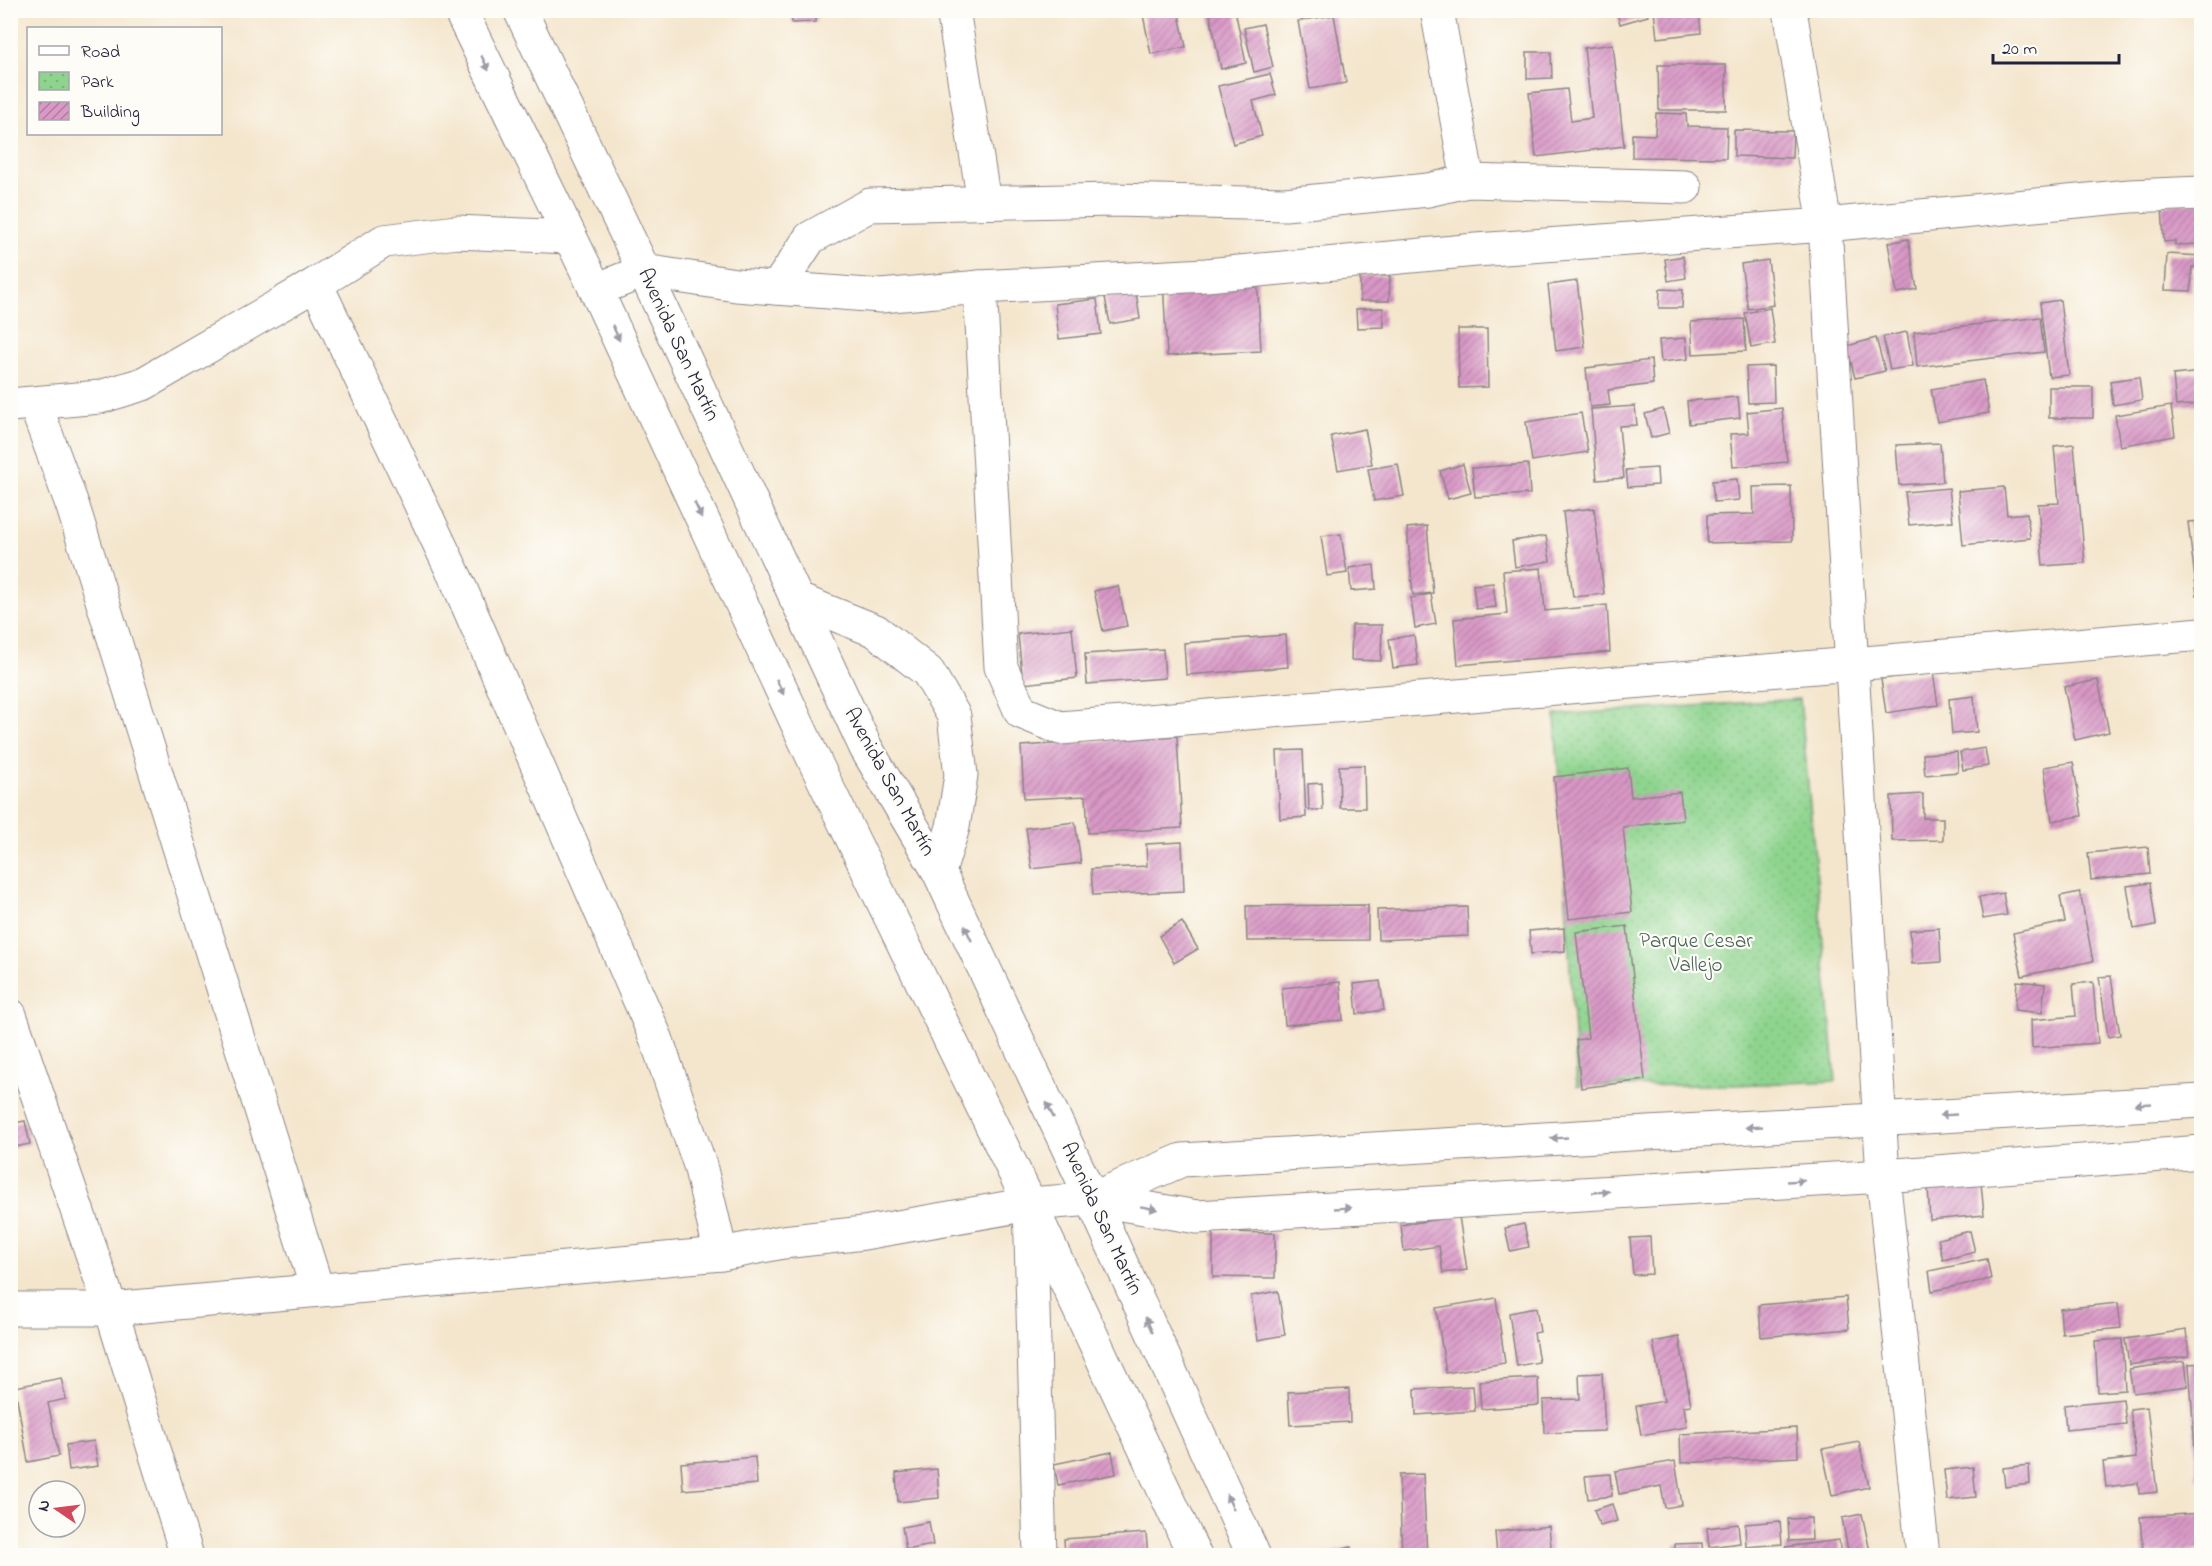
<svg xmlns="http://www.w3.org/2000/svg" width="2212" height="1566" font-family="'Indie Flower',sans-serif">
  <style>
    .park { fill: url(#park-dots); stroke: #587b64; stroke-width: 1.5 }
    .building { fill: url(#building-hatch) }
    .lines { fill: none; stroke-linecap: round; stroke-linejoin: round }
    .minor-casing { stroke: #8b8484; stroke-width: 35 }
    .major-casing { stroke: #8b8484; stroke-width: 35 }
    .minor { stroke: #fff; stroke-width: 33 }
    .major { stroke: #fff; stroke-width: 33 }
    .oneway { fill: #9c9ca7 }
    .labels { text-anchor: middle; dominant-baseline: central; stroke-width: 4.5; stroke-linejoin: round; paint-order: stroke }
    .street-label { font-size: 21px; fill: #22223b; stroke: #fdfcf7 }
    .park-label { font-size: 21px; fill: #486058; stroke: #fdfcf7 }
  </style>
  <defs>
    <pattern id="park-dots" width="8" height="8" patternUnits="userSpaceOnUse" patternTransform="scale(1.5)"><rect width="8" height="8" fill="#8ed48e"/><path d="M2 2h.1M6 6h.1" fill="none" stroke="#7ab67b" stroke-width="1.8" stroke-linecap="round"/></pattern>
    <pattern id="building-hatch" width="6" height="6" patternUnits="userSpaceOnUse" patternTransform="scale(1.5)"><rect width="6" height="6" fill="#d998c6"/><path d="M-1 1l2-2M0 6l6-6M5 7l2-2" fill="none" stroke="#b07ca2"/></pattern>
  </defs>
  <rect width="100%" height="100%" fill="#fdfcf7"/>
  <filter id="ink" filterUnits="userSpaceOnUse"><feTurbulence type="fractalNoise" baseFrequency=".0167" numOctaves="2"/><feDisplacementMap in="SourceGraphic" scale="12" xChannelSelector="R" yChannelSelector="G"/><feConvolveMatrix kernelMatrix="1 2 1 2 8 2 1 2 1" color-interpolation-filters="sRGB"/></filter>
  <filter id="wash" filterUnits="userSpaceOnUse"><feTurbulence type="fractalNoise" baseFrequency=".008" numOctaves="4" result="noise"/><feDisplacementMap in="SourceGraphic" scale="24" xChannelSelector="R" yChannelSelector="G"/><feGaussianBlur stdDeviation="1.35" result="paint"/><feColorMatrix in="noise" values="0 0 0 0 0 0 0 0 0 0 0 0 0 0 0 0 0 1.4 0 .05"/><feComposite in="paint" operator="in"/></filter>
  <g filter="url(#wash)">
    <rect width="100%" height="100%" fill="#f4e6cd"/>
    <path class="park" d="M1800,699L1836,1081L1734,1085L1577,1086L1555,715Z"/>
    <g id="blocks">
      <g class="building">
        <path d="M791,10H816V22L792,23Z"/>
        <path d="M1142,10H1178L1186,47L1151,54Z"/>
        <path d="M1209,10H1235L1246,63L1221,69Z"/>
        <path d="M1616,10H1646L1648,16L1620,24Z"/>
        <path d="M1699,10L1701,33L1657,38L1654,11Z"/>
        <path d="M1334,15L1346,83L1310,89L1298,21Z"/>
        <path d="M1263,24L1273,67L1254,72L1244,28Z"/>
        <path d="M1613,44L1624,146L1536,157L1529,93L1567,89L1571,121L1592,118L1584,48Z"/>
        <path d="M1527,52H1551L1552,78L1527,79Z"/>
        <path d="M1658,65H1726V110H1659Z"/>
        <path d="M1270,74L1276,95L1253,101L1262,136L1233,144L1218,86Z"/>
        <path d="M1656,113L1686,114L1687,126L1727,127L1726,158L1632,157V134L1655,135Z"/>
        <path d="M1734,130L1793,131L1792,158L1734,156Z"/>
        <path d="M2202,202V244L2175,245V241L2164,242L2162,205Z"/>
        <path d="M1908,239L1917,289L1897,293L1888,243Z"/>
        <path d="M2167,254L2202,256V268L2192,267L2191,291L2165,290Z"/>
        <path d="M1683,256L1686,278L1668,281L1665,259Z"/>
        <path d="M1768,260L1774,305L1748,309L1741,264Z"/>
        <path d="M1257,273L1261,351L1167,356L1163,279Z"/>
        <path d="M1360,275L1390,276L1389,301H1360Z"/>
        <path d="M1577,281L1585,347L1556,351L1548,285Z"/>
        <path d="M1660,289L1683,290L1682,308H1659Z"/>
        <path d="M1136,292L1140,319L1110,324L1105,297Z"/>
        <path d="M1097,299L1101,334L1059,339L1055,304Z"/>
        <path d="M2060,300L2069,375L2049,377L2040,303Z"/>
        <path d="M1383,308L1384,327L1357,328L1356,309Z"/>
        <path d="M1770,308L1775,344L1751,348L1745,313Z"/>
        <path d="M2040,317L2044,352L1917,367L1914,332Z"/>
        <path d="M1744,319L1746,351L1693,354L1691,322Z"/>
        <path d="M1458,329H1487L1488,387L1459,388Z"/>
        <path d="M1907,332L1913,366L1890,370L1883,337Z"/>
        <path d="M1686,338L1688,359L1661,362L1659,340Z"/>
        <path d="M1876,338L1885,371L1855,378L1847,346Z"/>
        <path d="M1651,360L1653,384L1608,390L1610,405L1590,407L1586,368Z"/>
        <path d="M1773,366L1774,402L1748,403L1746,367Z"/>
        <path d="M2202,372V404L2176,406L2173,375Z"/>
        <path d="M2139,377L2142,400L2113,405L2110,381Z"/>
        <path d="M1983,380L1989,413L1937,422L1931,389Z"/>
        <rect x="2049" y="387" width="44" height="31"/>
        <path d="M1738,397L1740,418L1689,424L1687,401Z"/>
        <path d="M1635,406L1637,425L1619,426L1624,478L1597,480L1591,409Z"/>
        <path d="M2171,406L2175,436L2120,446L2115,415Z"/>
        <path d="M1782,408L1787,462L1733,467L1730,434L1749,433L1747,412Z"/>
        <path d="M1663,409L1669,433L1651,438L1645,414Z"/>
        <path d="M1581,413L1588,452L1532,461L1526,422Z"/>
        <path d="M1365,429L1372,464L1338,470L1331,436Z"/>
        <path d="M1940,443L1943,482L1899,485L1896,445Z"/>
        <path d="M2074,444L2085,563L2043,566L2038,504L2059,503L2054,446Z"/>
        <path d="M1398,464L1404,496L1374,501L1368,469Z"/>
        <path d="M1463,464L1471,493L1448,499L1440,471Z"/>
        <path d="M1528,464L1530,494L1475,497L1472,468Z"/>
        <path d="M1657,468L1658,485L1628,487L1626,470Z"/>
        <path d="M1737,479L1739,500L1714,502L1712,481Z"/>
        <path d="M1791,486L1792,541L1707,543V515L1754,514L1753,487Z"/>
        <path d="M2004,487L2007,515L2027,513L2030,538L1963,545L1958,491Z"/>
        <path d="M1949,488L1953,521L1909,525L1905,492Z"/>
        <path d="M1594,508L1604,594L1573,597L1563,512Z"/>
        <path d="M2202,521V594L2197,595L2188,522Z"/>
        <path d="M1427,526L1433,593L1413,595L1407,528Z"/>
        <path d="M1341,534L1347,573L1327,576L1321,536Z"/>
        <path d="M1546,536L1550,561L1515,567L1512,541Z"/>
        <path d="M1374,565L1376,589L1351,591L1349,568Z"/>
        <path d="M1541,568L1545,611L1607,605L1610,652L1458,665L1454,619L1507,614L1503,571Z"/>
        <path d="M1493,583L1496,607L1476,609L1473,585Z"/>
        <path d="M1118,586L1127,626L1103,631L1094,591Z"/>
        <path d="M1431,594L1436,624L1415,628L1411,598Z"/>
        <path d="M1352,625H1382L1381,661L1351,660Z"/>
        <path d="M1072,628L1077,678L1023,684L1018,634Z"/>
        <path d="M1286,635L1288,667L1186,675L1184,643Z"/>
        <path d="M1414,635L1418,665L1393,668L1389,639Z"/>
        <path d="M1163,649L1165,678L1087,684L1085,654Z"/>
        <path d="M1933,672L1938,705L1886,713L1881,679Z"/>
        <path d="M2098,680L2109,732L2075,740L2064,687Z"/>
        <path d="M1974,696L1977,732L1952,734L1949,699Z"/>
        <path d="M1177,736L1182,828L1088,833L1086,796L1024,799L1021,746Z"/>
        <path d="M1985,748L1988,766L1963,770L1960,752Z"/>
        <path d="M1303,750L1306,817L1280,819L1277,751Z"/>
        <path d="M1957,752L1958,772L1925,775L1923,754Z"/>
        <path d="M2073,762L2082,816L2052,821L2044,767Z"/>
        <path d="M1364,765L1365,808H1340L1339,766Z"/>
        <path d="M1628,768L1631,797L1680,792L1683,820L1623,827L1632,912L1569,919L1554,777Z"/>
        <path d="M1322,783L1323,810H1309L1308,784Z"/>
        <path d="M1923,794V818H1943V840L1892,841L1891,796Z"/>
        <path d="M1075,822L1081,863L1032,869L1026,828Z"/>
        <path d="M1182,842L1184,891L1093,895L1091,869L1147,866L1146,844Z"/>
        <path d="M2148,847L2150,874L2091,880L2088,853Z"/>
        <path d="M2150,883L2156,925L2134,929L2127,886Z"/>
        <path d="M2080,892L2093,961L2022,976L2013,933L2065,922L2060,896Z"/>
        <path d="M2003,893L2007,915L1983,919L1979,897Z"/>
        <path d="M1368,905V940L1247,941L1246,906Z"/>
        <path d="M1467,907L1468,936L1378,940L1377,910Z"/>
        <path d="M1182,922L1198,949L1174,963L1159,936Z"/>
        <path d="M1627,926L1645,1080L1581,1088L1576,1040L1588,1038L1576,932Z"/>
        <path d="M1564,928L1565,951L1531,954L1529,931Z"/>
        <path d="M1939,928L1941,962L1912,964L1910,930Z"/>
        <path d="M2111,976L2120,1035L2108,1037L2099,977Z"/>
        <path d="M1380,981L1384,1010L1357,1014L1354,984Z"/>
        <path d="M2017,981L2045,984L2042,1013L2015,1010Z"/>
        <path d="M1340,982L1343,1020L1285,1025L1282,988Z"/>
        <path d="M2093,982L2098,1043L2032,1048L2031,1020L2076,1016L2073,984Z"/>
        <path d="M25,1121L30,1144L10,1148V1124Z"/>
        <path d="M1981,1183L1984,1215L1930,1220L1928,1188Z"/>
        <path d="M1459,1216L1467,1270L1443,1273L1439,1246L1404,1251L1401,1225Z"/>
        <path d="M1524,1224L1529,1247L1510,1251L1505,1228Z"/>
        <path d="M1970,1231L1975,1252L1943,1260L1938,1239Z"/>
        <path d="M1213,1232L1275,1233V1278L1213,1277Z"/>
        <path d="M1650,1237L1652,1274L1633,1275L1630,1238Z"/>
        <path d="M1987,1259L1991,1279L1932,1291L1929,1271Z"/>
        <path d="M1278,1291L1285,1335L1258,1340L1251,1296Z"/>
        <path d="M1846,1297L1849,1329L1761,1337L1759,1305Z"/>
        <path d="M1496,1298L1505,1363L1446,1373L1436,1308Z"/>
        <path d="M2118,1303L2121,1328L2062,1334L2060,1309Z"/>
        <path d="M1536,1308L1540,1332L1534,1333L1539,1362L1517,1366L1509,1313Z"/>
        <path d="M2186,1330L2189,1356L2129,1365L2125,1339Z"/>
        <path d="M1679,1337L1691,1405L1684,1406L1687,1427L1641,1435L1636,1406L1664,1401L1653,1342Z"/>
        <path d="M2122,1339L2125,1390L2098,1392L2095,1341Z"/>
        <path d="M2185,1361L2188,1386L2133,1393L2129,1369Z"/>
        <path d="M2202,1363V1479H2197L2189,1364Z"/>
        <path d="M1602,1373L1605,1431L1544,1433L1543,1400L1580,1399L1579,1374Z"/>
        <path d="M61,1378L66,1399L48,1403L59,1456L28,1462L15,1387Z"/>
        <path d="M1538,1378L1539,1405L1481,1409L1479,1381Z"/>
        <path d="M1473,1386L1475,1411L1416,1415L1415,1389Z"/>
        <path d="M1349,1389L1350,1422L1290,1425L1288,1392Z"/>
        <path d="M2123,1399L2126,1424L2066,1430L2064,1405Z"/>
        <path d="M2147,1407L2157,1492L2139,1494L2138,1483L2106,1487L2103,1462L2136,1458L2130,1409Z"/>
        <path d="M1797,1428L1798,1457L1681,1463L1680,1434Z"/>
        <path d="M94,1441L98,1466L69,1470L66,1445Z"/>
        <path d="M1859,1442L1869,1487L1832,1495L1822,1449Z"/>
        <path d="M1112,1452L1116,1474L1058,1485L1054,1464Z"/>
        <path d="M755,1457L757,1484L683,1490L681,1463Z"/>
        <path d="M1675,1461L1682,1505L1665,1508L1661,1486L1619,1494L1615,1471Z"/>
        <path d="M2029,1465L2030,1484L2005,1487L2003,1468Z"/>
        <path d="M1973,1467L1976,1497L1947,1500L1944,1470Z"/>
        <path d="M937,1469L939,1498L898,1502L896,1473Z"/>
        <path d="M1423,1474L1427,1556H1402L1399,1475Z"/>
        <path d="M1610,1474L1612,1496L1588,1499L1585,1476Z"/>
        <path d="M1612,1504L1617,1521L1600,1526L1594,1510Z"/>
        <path d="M2202,1513V1550L2143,1555L2140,1517Z"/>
        <path d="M1862,1514L1871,1556H1849L1842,1518Z"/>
        <path d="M1811,1518L1812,1540L1789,1541L1788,1519Z"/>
        <path d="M1780,1521L1782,1544L1746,1547L1745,1524Z"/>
        <path d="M929,1522L933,1545L906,1550L902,1527Z"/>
        <path d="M1738,1524L1740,1543L1709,1547L1707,1528Z"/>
        <path d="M1549,1526L1552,1556H1497L1495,1532Z"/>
        <path d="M1146,1533L1148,1556H1065L1064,1539Z"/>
        <path d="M1839,1540L1841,1556H1786L1785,1547Z"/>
        <path d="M1702,1543L1703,1556H1675V1544Z"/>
        <path d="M1351,1547L1354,1556H1321V1555Z"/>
      </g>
    </g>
  </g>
  <g filter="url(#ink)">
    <use href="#blocks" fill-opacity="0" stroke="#8b8484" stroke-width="1.5"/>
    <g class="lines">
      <g class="minor-casing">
        <g id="minor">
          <path d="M953,10L984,202"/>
          <path d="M1437,10L1468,181"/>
          <path d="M1790,10L1825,225L1883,1176L1923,1556"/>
          <path d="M316,284L384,241L457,232L570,237"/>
          <path d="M980,287L1001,667L1021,712L1060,728L1853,664L2202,634"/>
          <path d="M777,288L810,238L870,205L1113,200L1285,204L1428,190L1468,181L1685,187"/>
          <path d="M596,290L644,271L736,285L881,296L980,287L1206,275L1476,250L1825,225L2130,196L2202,193"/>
          <path d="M35,404L73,507L317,1289"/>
          <path d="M10,405L100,397L143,384L316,284L459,585L656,1038L700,1165L721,1254"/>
          <path d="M796,599L876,631L928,672L954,716L961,775L953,827L939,872"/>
          <path d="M10,1015L111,1309L187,1556"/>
          <path d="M1092,1199L1182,1160L2202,1101"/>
          <path d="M1030,1204L1040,1556"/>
          <path d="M10,1309H111L721,1254L783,1242L864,1233L1030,1204L1092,1199L1197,1217L1883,1176L2202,1152"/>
        </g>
      </g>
      <g class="major-casing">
        <g id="major">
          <path d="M460,10L596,290L816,764L1030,1204L1195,1556"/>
          <path d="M520,10L644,271L866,748L939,872L1092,1199L1254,1556"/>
        </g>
      </g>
      <use href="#minor" class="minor"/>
      <use href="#major" class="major"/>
    </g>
    <defs><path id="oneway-solid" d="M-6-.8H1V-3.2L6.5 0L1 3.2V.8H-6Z" transform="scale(1.5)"/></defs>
    <g class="oneway">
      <use href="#oneway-solid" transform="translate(485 63) rotate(64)"/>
      <use href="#oneway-solid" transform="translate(616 333) rotate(65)"/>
      <use href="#oneway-solid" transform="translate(698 510) rotate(65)"/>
      <use href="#oneway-solid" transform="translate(780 687) rotate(65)"/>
      <use href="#oneway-solid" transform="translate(968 933) rotate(-115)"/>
      <use href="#oneway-solid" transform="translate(2143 1104) rotate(177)"/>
      <use href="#oneway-solid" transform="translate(1050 1110) rotate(-115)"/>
      <use href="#oneway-solid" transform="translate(1948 1115) rotate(177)"/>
      <use href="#oneway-solid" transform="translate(1754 1127) rotate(177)"/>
      <use href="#oneway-solid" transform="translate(1559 1138) rotate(177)"/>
      <use href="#oneway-solid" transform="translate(1796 1181) rotate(-3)"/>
      <use href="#oneway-solid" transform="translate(1601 1192) rotate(-3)"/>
      <use href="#oneway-solid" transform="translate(1149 1208) rotate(10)"/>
      <use href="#oneway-solid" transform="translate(1343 1208) rotate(-3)"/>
      <use href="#oneway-solid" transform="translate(1149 1325) rotate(-115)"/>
      <use href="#oneway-solid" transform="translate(1230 1502) rotate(-115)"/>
    </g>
  </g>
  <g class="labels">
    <g class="street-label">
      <text transform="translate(678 345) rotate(65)">Avenida San Martín</text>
      <text transform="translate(889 782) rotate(61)">Avenida San Martín</text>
      <text transform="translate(1101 1219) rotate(65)">Avenida San Martín</text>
    </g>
    <g class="park-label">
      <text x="1696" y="942">Parque Cesar<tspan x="1696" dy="24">Vallejo</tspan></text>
    </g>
  </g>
  <rect width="2212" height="1566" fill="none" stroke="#fdfcf7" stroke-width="36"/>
  <rect x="27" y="27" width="195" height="108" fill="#fdfcf7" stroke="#a5a5ac" stroke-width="1.5"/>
  <rect x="39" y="46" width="30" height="9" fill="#ffffff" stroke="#a5a5ac" stroke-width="1.5"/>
  <text x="81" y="57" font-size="18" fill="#22223b">Road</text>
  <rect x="39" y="72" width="30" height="18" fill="url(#park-dots)" stroke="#a5a5ac" stroke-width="1.5"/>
  <text x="81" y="87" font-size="18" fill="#22223b">Park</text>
  <rect x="39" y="102" width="30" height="18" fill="url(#building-hatch)" stroke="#a5a5ac" stroke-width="1.5"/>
  <text x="81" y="117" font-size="18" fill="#22223b">Building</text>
  <g transform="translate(57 1509) rotate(284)"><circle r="28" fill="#fdfcf7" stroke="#a5a5ac" stroke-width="1.5"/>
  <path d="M0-4.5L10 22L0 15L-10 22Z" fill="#d1495b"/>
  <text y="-9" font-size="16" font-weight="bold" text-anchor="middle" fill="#22223b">N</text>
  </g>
  <path d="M1993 54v9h126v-9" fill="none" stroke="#22223b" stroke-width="3"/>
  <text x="2002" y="54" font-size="18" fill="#22223b" stroke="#fdfcf7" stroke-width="4.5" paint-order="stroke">20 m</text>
</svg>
